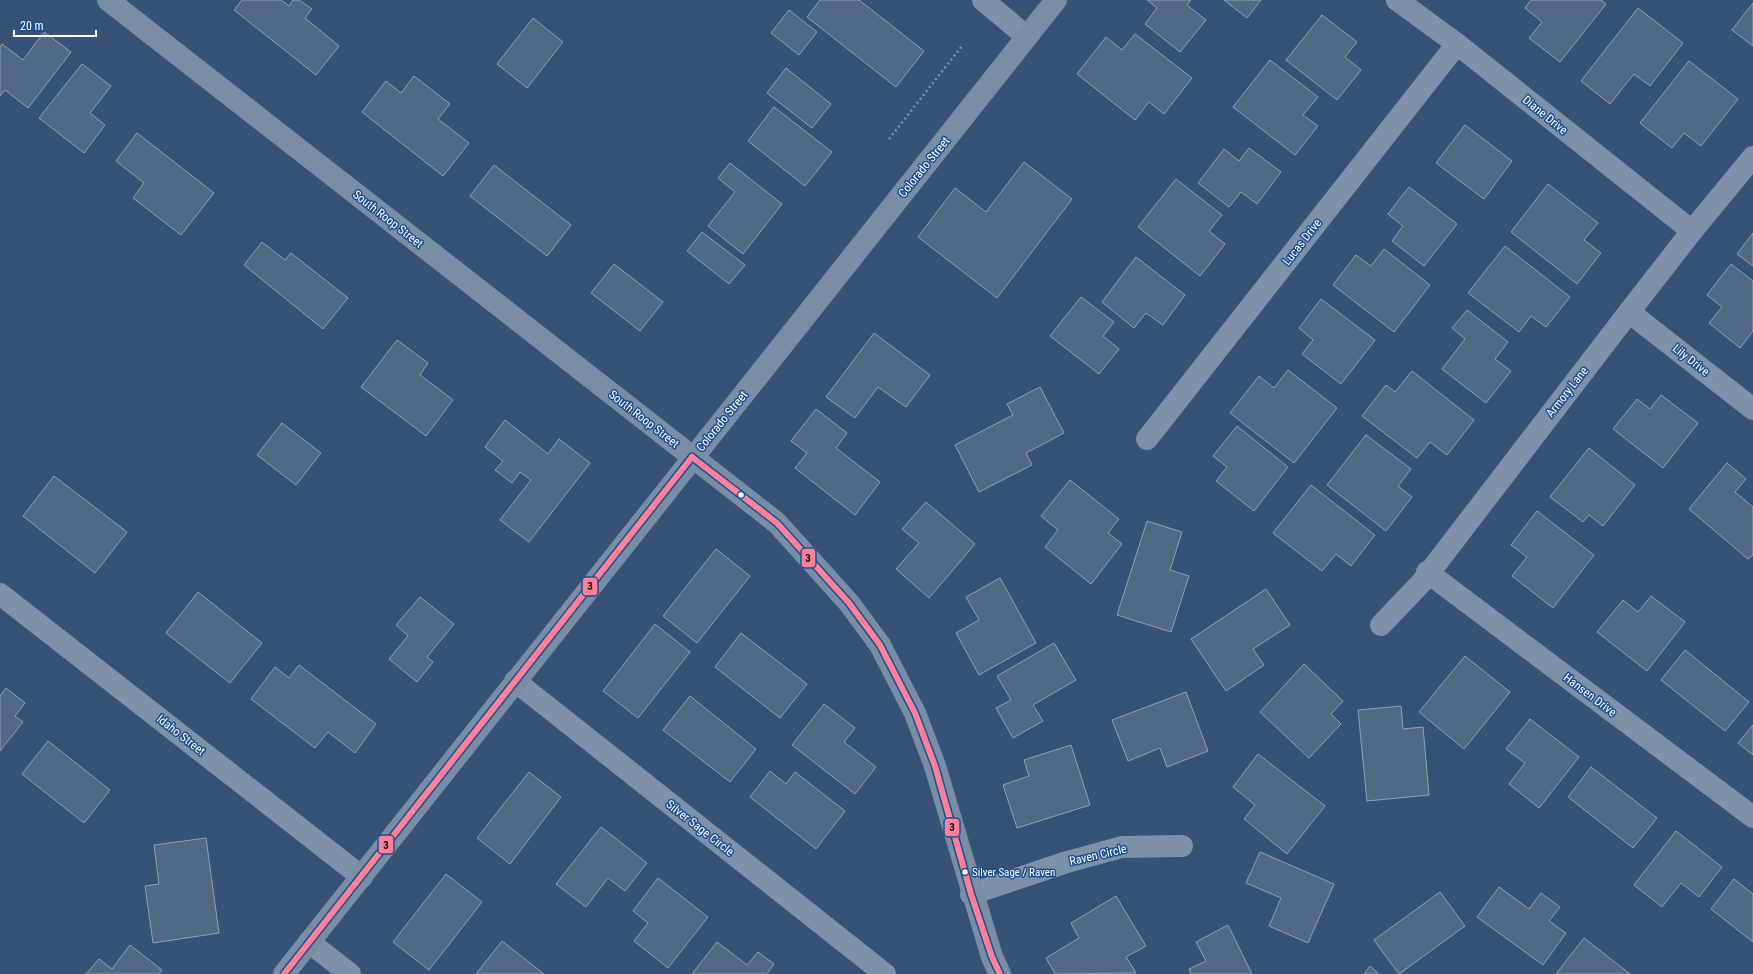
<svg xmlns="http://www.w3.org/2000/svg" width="1753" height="974" font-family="'Roboto Condensed',sans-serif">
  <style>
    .building { fill: #526984; stroke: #92a2b6 }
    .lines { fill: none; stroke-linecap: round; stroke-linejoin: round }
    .path { stroke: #7d92a8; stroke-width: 2.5; stroke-dasharray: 2 3; stroke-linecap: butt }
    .street { stroke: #7d92a8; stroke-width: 22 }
    .secondary { stroke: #798da4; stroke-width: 22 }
    .bus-1-casing { stroke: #1b4f8f; stroke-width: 9 }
    .bus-1 { stroke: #ff8098; stroke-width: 6 }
    .bus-dot { fill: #fff; stroke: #1b4f8f; stroke-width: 1.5 }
    .labels { text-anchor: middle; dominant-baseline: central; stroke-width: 3; stroke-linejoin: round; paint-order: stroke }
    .bus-label { font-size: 11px; fill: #fff; stroke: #1b4f8f; text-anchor: start }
    .street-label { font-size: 12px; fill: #fff; stroke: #1b4f8f }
    .line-badge { stroke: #1b4f8f; stroke-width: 1.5 }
    .pale-badge-label { font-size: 11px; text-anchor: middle; font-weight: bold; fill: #111 }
  </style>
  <rect width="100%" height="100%" fill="#365274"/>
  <g class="building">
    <path d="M242,0H281L289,6L293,0H299L312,9L305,18L339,46L316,75L234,10Z"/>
    <path d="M820,0H859L924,51L896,87L807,17Z"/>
    <path d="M1147,0H1191L1187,5L1206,20L1180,52L1145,24L1157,8Z"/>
    <path d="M1224,0H1261L1247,18Z"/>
    <path d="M1531,0H1601L1606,4L1560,62L1529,38L1542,22L1525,8Z"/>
    <path d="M1753,3V46L1732,30Z"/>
    <path d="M1638,8L1683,43L1650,86L1634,74L1610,104L1581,81Z"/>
    <path d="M789,10L817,32L799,55L771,33Z"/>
    <path d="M1322,15L1357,42L1345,57L1361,70L1337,100L1286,60Z"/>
    <path d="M533,18L563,42L527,88L497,64Z"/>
    <path d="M44,32L71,52L28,108L5,90L0,96V47L2,44L23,60Z"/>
    <path d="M1135,34L1192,78L1164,114L1149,102L1135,120L1077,74L1106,37L1122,50Z"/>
    <path d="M1270,60L1318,97L1303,115L1318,126L1295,155L1233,107Z"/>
    <path d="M1689,61L1738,99L1701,146L1684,133L1672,148L1640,123Z"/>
    <path d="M82,64L111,86L90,113L105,125L84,153L39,118Z"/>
    <path d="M786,68L831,104L812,128L767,93Z"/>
    <path d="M414,76L450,104L438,119L469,143L443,176L362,112L386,81L401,93Z"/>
    <path d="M774,107L832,152L805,186L748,141Z"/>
    <path d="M1465,125L1512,161L1484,199L1436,163Z"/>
    <path d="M137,133L214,193L181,235L133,198L144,183L116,161Z"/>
    <path d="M1249,148L1281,172L1257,204L1241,192L1229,207L1198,183L1224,149L1239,161Z"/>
    <path d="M1024,162L1072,199L997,298L918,237L955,188L986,212Z"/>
    <path d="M730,163L782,204L743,254L708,226L735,192L718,178Z"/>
    <path d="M494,165L571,225L547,256L470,196Z"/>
    <path d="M1176,179L1222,215L1209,231L1225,244L1200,276L1138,227Z"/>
    <path d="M1548,184L1598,223L1584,240L1601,253L1577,284L1511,232Z"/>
    <path d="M1409,187L1457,224L1424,266L1392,241L1403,226L1388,214Z"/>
    <path d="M702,232L745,265L729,284L687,251Z"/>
    <path d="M1753,233V266L1737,254Z"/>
    <path d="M262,242L285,260L291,253L348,298L323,329L244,265Z"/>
    <path d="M1505,246L1570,297L1546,327L1531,316L1519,332L1468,293Z"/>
    <path d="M1384,249L1430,285L1394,332L1333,285L1356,255L1371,266Z"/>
    <path d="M1136,257L1185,295L1163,325L1146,313L1134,328L1102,302Z"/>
    <path d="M614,264L663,302L640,331L591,293Z"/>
    <path d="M1731,264L1753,281V331L1740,348L1709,323L1722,307L1707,295Z"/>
    <path d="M1081,297L1114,322L1103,336L1119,349L1099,374L1050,336Z"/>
    <path d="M1321,299L1375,340L1341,384L1302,354L1313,340L1299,328Z"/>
    <path d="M1467,310L1508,342L1495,359L1511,371L1486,403L1442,369L1465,339L1452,328Z"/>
    <path d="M874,333L930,375L906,407L878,387L855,418L826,397Z"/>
    <path d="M397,340L428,363L420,375L453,400L426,436L361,387Z"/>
    <path d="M1288,370L1337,408L1294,463L1230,413L1259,376L1274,388Z"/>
    <path d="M1412,371L1474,420L1447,455L1430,442L1417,458L1362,416L1386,385L1395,392Z"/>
    <path d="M1040,387L1064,433L1026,453L1032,465L979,492L955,445L1013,415L1007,404Z"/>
    <path d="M1661,395L1698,423L1663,468L1613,429L1637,399L1650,409Z"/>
    <path d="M816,409L847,433L836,448L880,482L855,515L795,468L807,453L791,441Z"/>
    <path d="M505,420L548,454L559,439L590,463L529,542L500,520L531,480L520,472L512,483L495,470L503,461L485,447Z"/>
    <path d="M282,423L321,453L296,485L257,455Z"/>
    <path d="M1237,426L1288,467L1254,511L1216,481L1227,467L1213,456Z"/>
    <path d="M1366,435L1411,469L1398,486L1412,497L1386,531L1327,485Z"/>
    <path d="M1589,448L1635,485L1603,526L1589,515L1583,522L1550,497Z"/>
    <path d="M1727,463L1746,479L1735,492L1753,507V555L1748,559L1689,509Z"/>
    <path d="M54,476L127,532L95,573L23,516Z"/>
    <path d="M1070,480L1119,519L1108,533L1122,544L1091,584L1045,547L1058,530L1041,516Z"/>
    <path d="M1311,485L1375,535L1351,566L1336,554L1322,571L1273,533Z"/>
    <path d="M926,502L975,544L929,598L896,569L919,543L902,529Z"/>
    <path d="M1537,511L1594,555L1553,608L1512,576L1527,557L1511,545Z"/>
    <path d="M1147,521L1182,532L1170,570L1189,576L1171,632L1117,615Z"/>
    <path d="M716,549L750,576L697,643L663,616Z"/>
    <path d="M1000,578L1036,643L979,675L956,633L979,620L966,597Z"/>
    <path d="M1266,589L1290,625L1253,649L1264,665L1226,691L1191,639Z"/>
    <path d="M198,592L262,643L230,683L166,633Z"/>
    <path d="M1651,596L1685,622L1647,671L1597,632L1623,600L1638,612Z"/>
    <path d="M420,597L454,624L427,657L433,662L417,682L389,659L408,636L396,625Z"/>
    <path d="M655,624L690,652L638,718L603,691Z"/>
    <path d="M741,633L807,684L780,718L715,667Z"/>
    <path d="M1054,643L1076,680L1033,705L1043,721L1013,738L996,708L1011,700L997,676Z"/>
    <path d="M1685,650L1749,702L1725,731L1661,680Z"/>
    <path d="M1465,656L1510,692L1464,749L1419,712Z"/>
    <path d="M1304,664L1343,701L1331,714L1341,724L1309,758L1260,712Z"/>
    <path d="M299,665L376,724L355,753L328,732L315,748L251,699L275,667L289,678Z"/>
    <path d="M6,688L25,703L15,716L23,722L0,751V696Z"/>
    <path d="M1186,692L1208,751L1167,767L1160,748L1128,761L1112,720Z"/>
    <path d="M690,696L756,749L730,782L663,730Z"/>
    <path d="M824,704L855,728L844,742L876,767L855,794L792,745Z"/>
    <path d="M1401,706L1403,729L1423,727L1429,795L1367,801L1358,710Z"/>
    <path d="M1530,719L1579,757L1539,808L1509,784L1525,763L1506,749Z"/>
    <path d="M1753,725V755L1738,743Z"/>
    <path d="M48,741L110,790L84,823L22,774Z"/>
    <path d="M1071,745L1090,805L1017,828L1003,785L1029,776L1024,760Z"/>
    <path d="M1258,754L1325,806L1287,854L1244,819L1255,805L1233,787Z"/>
    <path d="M1591,767L1657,818L1633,848L1568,797Z"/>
    <path d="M770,771L786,784L795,772L845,811L816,849L750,797Z"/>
    <path d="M529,772L561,797L510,864L477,838Z"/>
    <path d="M601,827L647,863L625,891L608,878L586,907L556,884Z"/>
    <path d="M1676,831L1722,867L1699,897L1681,883L1662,907L1634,885Z"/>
    <path d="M206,838L219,933L153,943L145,886L159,884L154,845Z"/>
    <path d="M1260,852L1334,884L1308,943L1269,926L1281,898L1246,883Z"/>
    <path d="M446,874L482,902L429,970L393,942Z"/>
    <path d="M658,878L708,917L668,968L634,941L648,923L633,911Z"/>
    <path d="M1734,879L1753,894V942L1711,909Z"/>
    <path d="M1499,887L1529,909L1541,893L1560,907L1549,921L1566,933L1543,965L1477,917Z"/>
    <path d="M1440,892L1465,926L1399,974L1374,940Z"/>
    <path d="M1116,896L1146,946L1126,957L1136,973L1055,974L1046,958L1079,938L1071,923Z"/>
    <path d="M1228,925L1252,974H1191L1189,969L1206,961L1196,942Z"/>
    <path d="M1584,938L1630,974H1556Z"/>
    <path d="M502,941L544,974H476Z"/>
    <path d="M717,942L747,965L758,952L774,964L767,974H692Z"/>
    <path d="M130,945L162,970L159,974H86L99,959L112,969Z"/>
    <path d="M1370,966L1379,974H1364Z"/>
  </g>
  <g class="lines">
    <path class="path" d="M889,139L962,46"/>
    <g class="street">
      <path d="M983,0L1027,37"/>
      <path d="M1397,0L1457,44L1692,231"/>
      <path d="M1629,312L1753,409"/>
      <path d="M1147,439L1457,44"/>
      <path d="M1427,572L1753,817"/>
      <path d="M0,594L362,877"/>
      <path d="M1381,625L1422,582L1629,312L1692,231L1753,157"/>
      <path d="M515,681L885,974"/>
      <path d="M971,894L1067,862L1122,847L1182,846"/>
      <path d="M309,942L350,974"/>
    </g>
    <g class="secondary">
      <path d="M108,0L777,523L849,603L880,645L915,713L935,766L992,957L1000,974"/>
      <path d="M284,974L1056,0"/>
    </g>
    <g class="bus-1-casing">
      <g id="bus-1">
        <path d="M692,457L777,523L849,603L880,645L915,713L935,766L971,894L992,957L1000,974"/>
        <path d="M284,974L692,457"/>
      </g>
    </g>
    <use href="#bus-1" class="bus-1"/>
  </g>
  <g class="bus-dot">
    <circle cx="741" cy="495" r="3.5"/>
    <circle cx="965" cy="872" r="3.5"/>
  </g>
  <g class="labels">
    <g class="bus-label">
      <text x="972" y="872">Silver Sage / Raven</text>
    </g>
    <g class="street-label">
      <text transform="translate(1545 115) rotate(39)">Diane Drive</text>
      <text transform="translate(924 167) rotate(-51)">Colorado Street</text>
      <text transform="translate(388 219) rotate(38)">South Roop Street</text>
      <text transform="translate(1302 242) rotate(-52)">Lucas Drive</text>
      <text transform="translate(1691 360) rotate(38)">Lily Drive</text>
      <text transform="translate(1567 392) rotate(-52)">Armory Lane</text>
      <text transform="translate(644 419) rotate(38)">South Roop Street</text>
      <text transform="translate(722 421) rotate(-51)">Colorado Street</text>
      <text transform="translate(1590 695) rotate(37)">Hansen Drive</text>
      <text transform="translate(181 735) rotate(38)">Idaho Street</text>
      <text transform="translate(700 828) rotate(38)">Silver Sage Circle</text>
      <text transform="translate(1098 855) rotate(-13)">Raven Circle</text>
    </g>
  </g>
  <g class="line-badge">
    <rect x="801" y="548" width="15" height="20" rx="4" fill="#ff8098"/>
    <rect x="582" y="577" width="16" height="19" rx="4" fill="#ff8098"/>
    <rect x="944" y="818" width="16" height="19" rx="4" fill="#ff8098"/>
    <rect x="378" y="835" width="16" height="19" rx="4" fill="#ff8098"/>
  </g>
  <g class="pale-badge-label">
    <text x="808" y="562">3</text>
    <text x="590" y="590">3</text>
    <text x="952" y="831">3</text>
    <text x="386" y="849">3</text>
  </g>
  <path d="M14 30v6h82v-6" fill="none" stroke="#ffffff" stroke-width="2"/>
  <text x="20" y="30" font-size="12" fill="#ffffff" stroke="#1b4f8f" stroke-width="3" paint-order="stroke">20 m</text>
</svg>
